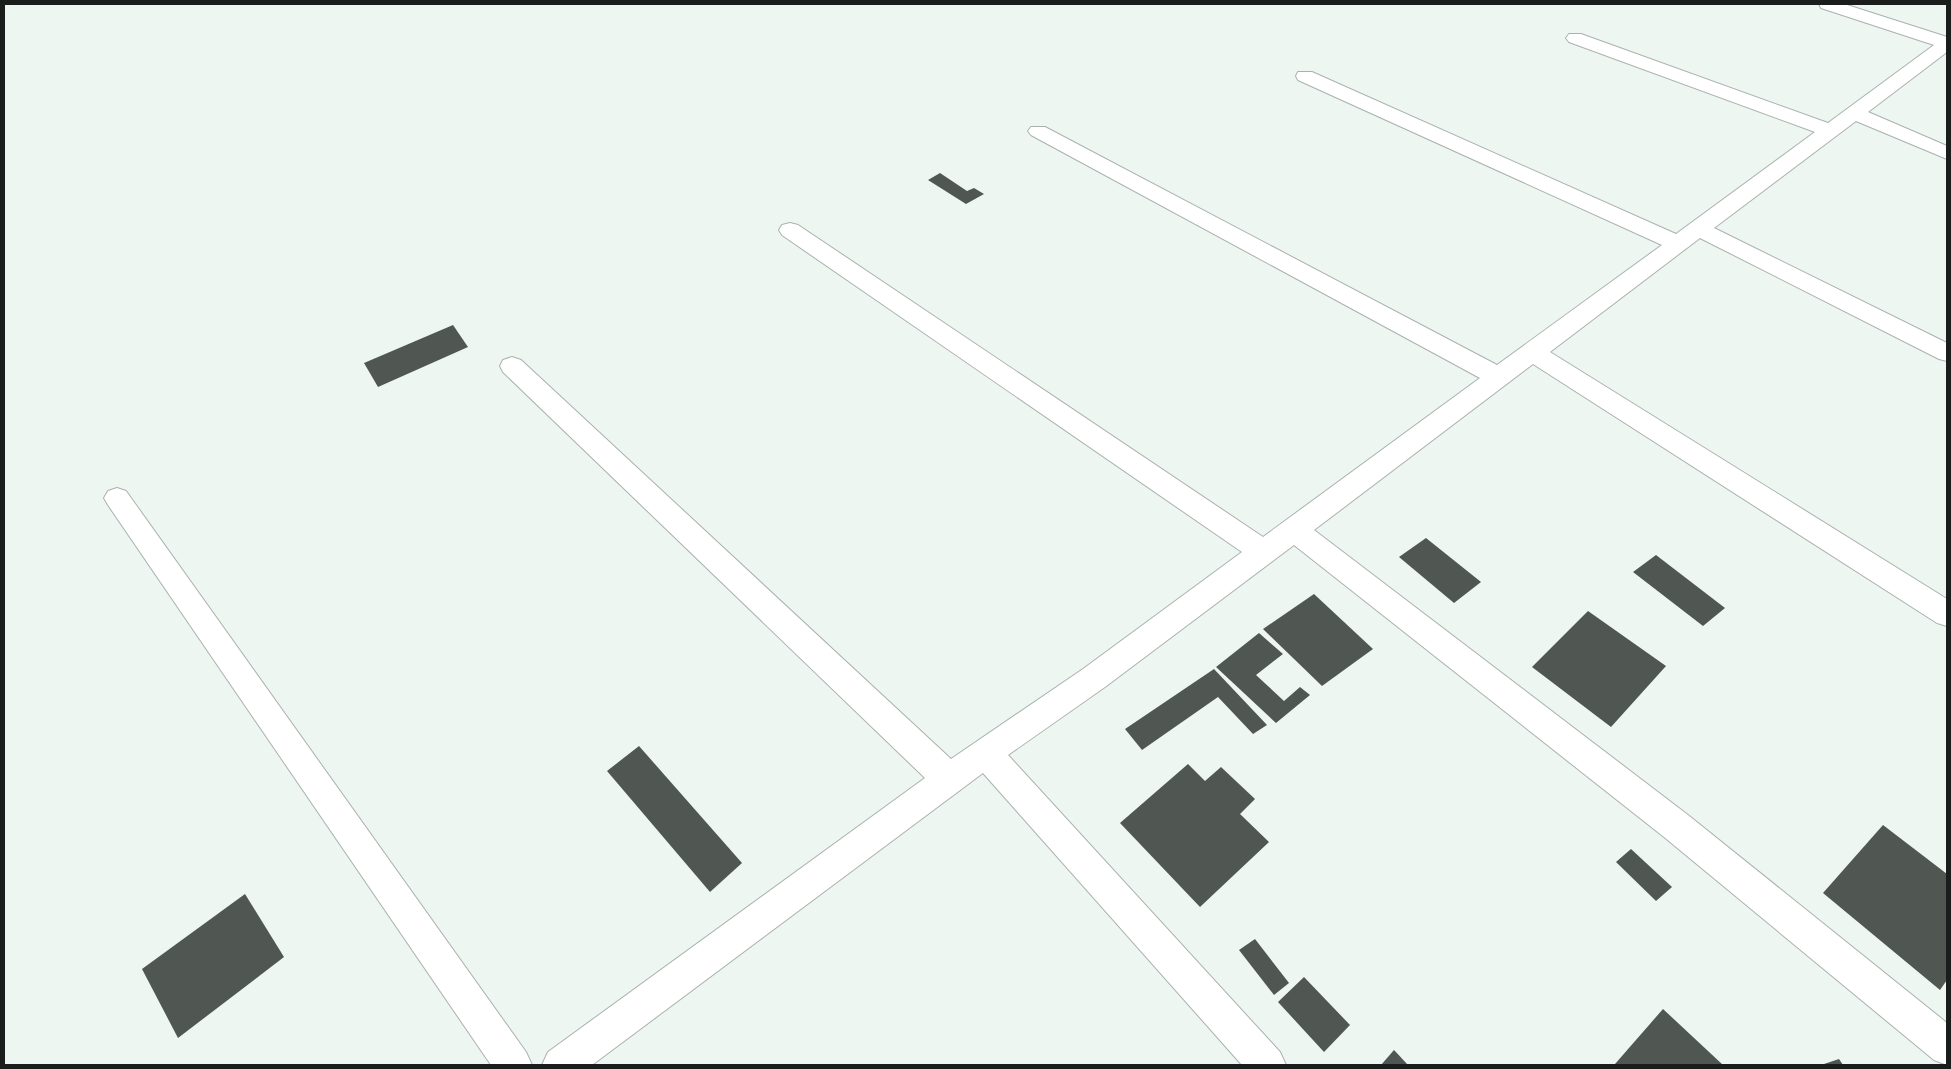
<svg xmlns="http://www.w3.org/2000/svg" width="1951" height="1069" font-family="'Public Sans',sans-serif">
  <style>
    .building { fill: #505753 }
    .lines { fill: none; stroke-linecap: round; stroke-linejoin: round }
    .street-casing { stroke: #aab1ae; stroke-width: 2 }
    .street { fill: #fff; fill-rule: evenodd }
  </style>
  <rect width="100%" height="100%" fill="#eef6f2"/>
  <g class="building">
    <path d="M940,173L967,191L974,188L984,194L966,204L928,180Z"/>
    <path d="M453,325L468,347L378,387L364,363Z"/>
    <path d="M1426,538L1481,582L1454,603L1399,557Z"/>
    <path d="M1656,555L1725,608L1703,626L1633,572Z"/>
    <path d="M1314,594L1373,649L1322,686L1263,629Z"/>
    <path d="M1588,611L1666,666L1611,727L1532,667Z"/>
    <path d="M1259,633L1283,654L1256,675L1284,701L1300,687L1310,695L1276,723L1216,667Z"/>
    <path d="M1214,669L1267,725L1253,734L1218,697L1142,750L1125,729Z"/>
    <path d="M639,746L742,863L710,892L607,771Z"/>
    <path d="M1188,764L1205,781L1221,767L1255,799L1240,814L1269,842L1200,907L1120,823Z"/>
    <path d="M1883,825L1947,874V980L1940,990L1823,893Z"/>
    <path d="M1631,849L1672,887L1656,901L1616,862Z"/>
    <path d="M245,894L284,957L178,1038L142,969Z"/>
    <path d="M1255,939L1289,983L1274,995L1239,950Z"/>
    <path d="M1304,977L1350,1025L1324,1052L1278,1002Z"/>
    <path d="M1663,1009L1723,1065H1617L1615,1064Z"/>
    <path d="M1394,1050L1408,1065H1381Z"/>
    <path d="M1839,1059L1843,1065H1821Z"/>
  </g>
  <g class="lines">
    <g class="street-casing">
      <g id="street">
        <path d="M1819,4H1844L1947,37V52L1868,112L1947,146V159L1856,121L1714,228L1947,343V361L1939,359L1700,238L1550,352L1947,599V626L1937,623L1533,364L1314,530L1688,815L1947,1023V1065L1934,1060L1664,837L1294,545L1105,687L1008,755L1280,1052L1286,1065H1242L983,773L592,1065H542L548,1052L925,778L503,372L500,366L503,360L512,357L521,360L951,759L1083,669L1242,552L782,235L779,230L782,225L790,223L798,225L1263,537L1480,378L1031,135L1028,131L1031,127H1045L1497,365L1662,245L1298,80L1296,76L1298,72H1312L1676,234L1815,132L1569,42L1566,38L1569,34H1581L1828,123L1934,45L1821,8Z"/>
        <path d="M117,488L126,491L526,1052L532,1065H491L108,505L104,498L108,491Z"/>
      </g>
    </g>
    <use href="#street" class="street"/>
  </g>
  <rect width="1951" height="1069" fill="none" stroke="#1a1d1c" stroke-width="10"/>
</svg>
